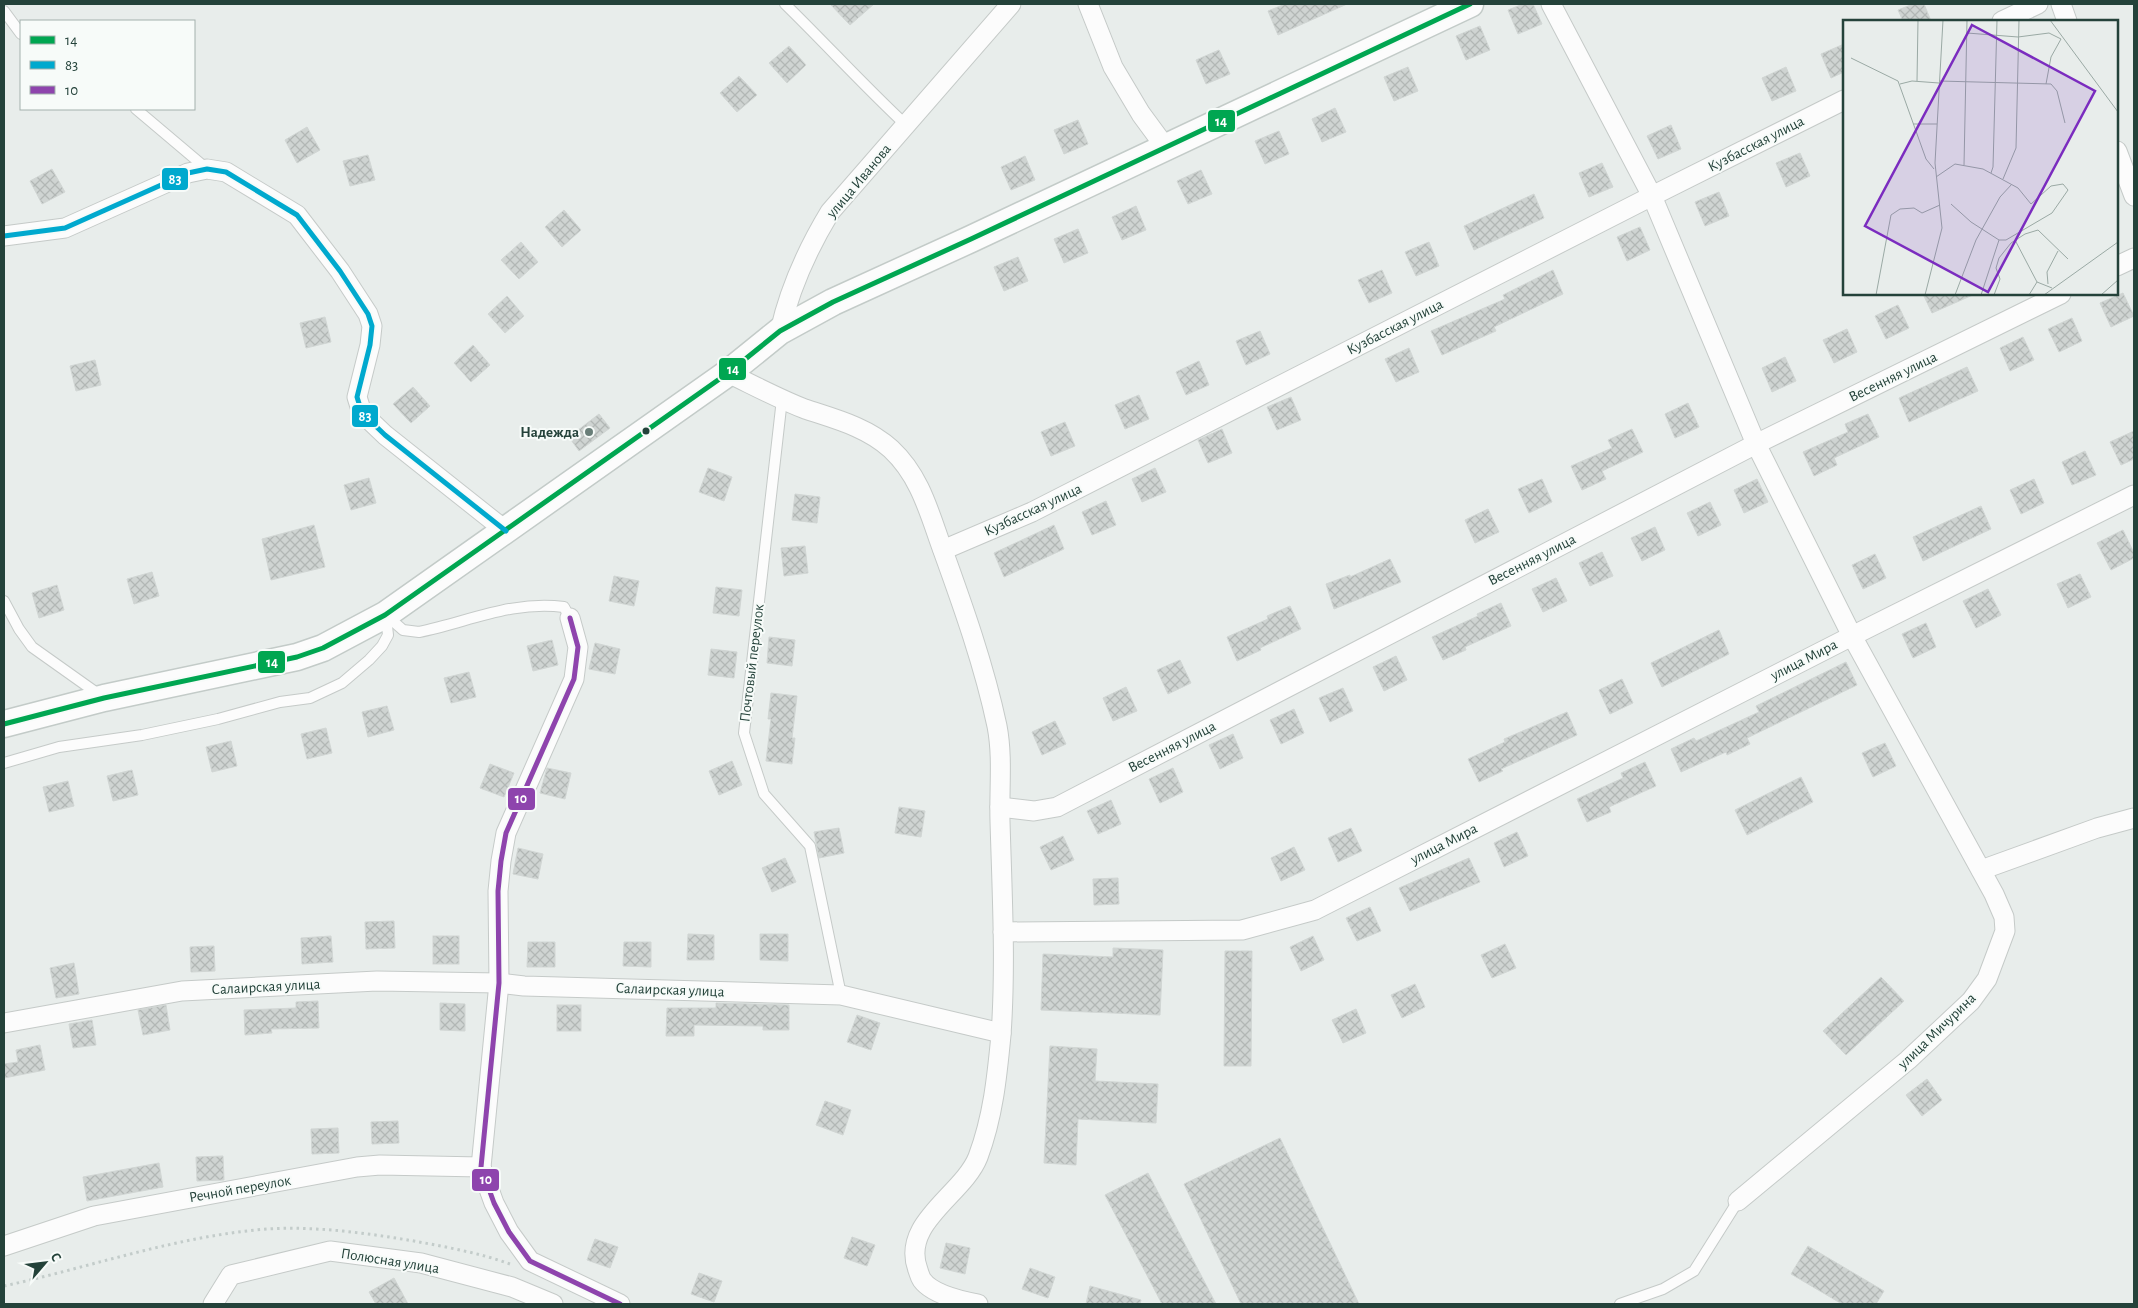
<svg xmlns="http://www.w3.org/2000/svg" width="2138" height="1308" font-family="'Alegreya Sans',sans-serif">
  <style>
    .building { fill: url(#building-cross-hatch); stroke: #d1d6d4 }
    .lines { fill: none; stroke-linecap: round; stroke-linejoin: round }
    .lane-casing { stroke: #c5cac8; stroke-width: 12 }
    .street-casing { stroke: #c5cac8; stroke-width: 21 }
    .secondary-casing { stroke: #c3cbc8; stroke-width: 29 }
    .path { stroke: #c3ccca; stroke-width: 3; stroke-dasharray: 2.5 4; stroke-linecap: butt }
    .lane { stroke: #fcfcfc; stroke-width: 10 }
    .street { stroke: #fcfcfc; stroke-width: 19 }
    .secondary { stroke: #fcfcfc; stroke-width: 26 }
    .bus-1-casing { stroke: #f7fbf9; stroke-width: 9 }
    .bus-2-casing { stroke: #f7fbf9; stroke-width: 9 }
    .bus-3-casing { stroke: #f7fbf9; stroke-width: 9 }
    .bus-1 { stroke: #00a651; stroke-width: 5 }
    .bus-2 { stroke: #00a9ce; stroke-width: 5 }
    .bus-3 { stroke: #8e44ad; stroke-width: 5 }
    .bus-dot { fill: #24423a; stroke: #f7fbf9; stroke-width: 2 }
    .poi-dot { fill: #697e78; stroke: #f7fbf9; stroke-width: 2 }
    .labels { text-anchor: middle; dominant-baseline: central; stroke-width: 4; stroke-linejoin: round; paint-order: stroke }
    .street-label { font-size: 15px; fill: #24423a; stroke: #f7fbf9 }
    .poi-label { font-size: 15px; font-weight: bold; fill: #24423a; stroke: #f7fbf9; text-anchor: end }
    .inset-road { fill: none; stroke: #9aa9a4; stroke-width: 1 }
    .view { fill: #7b2cbf; fill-opacity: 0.15; stroke: #7b2cbf; stroke-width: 2.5 }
    .inset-edge { fill: none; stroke: #24423a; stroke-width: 2.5 }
    .line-badge { stroke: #f7fbf9; stroke-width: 2 }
    .badge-label { font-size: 14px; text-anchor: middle; font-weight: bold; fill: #fff }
  </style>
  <defs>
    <pattern id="building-cross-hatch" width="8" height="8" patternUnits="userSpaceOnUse" patternTransform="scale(1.25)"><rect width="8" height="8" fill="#cfd4d2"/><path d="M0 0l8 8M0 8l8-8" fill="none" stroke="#b2b7b5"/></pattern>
  </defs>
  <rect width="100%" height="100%" fill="#e8edeb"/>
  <g class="building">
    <path d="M830,4H874L850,25Z"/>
    <path d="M1285,4H1347L1278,35L1268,11Z"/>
    <path d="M1523,4H1533L1542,24L1518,34L1508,10Z"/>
    <path d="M1913,4H1924L1931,21H1903L1898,10Z"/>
    <path d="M1480,26L1490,50L1466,60L1456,36Z"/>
    <path d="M1844,44V72L1831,78L1821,54Z"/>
    <path d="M789,46L806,65L787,83L769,63Z"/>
    <path d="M1219,50L1230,74L1206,84L1196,60Z"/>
    <path d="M1408,67L1418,91L1394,101L1384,77Z"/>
    <path d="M1786,67L1796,91L1772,101L1762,78Z"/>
    <path d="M739,76L757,95L737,112L720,93Z"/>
    <path d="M1335,108L1346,132L1322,142L1312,119Z"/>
    <path d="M1078,120L1088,144L1064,154L1054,130Z"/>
    <path d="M1671,125L1681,149L1658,159L1647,136Z"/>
    <path d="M307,127L320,150L297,163L285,140Z"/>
    <path d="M1279,131L1289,154L1265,164L1255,141Z"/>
    <path d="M1800,153L1810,176L1786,187L1776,163Z"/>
    <path d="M368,155L375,180L350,186L343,161Z"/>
    <path d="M1025,156L1035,180L1011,190L1001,167Z"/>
    <path d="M1602,163L1613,187L1589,197L1579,173Z"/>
    <path d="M52,169L65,192L42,204L30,181Z"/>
    <path d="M1201,170L1212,194L1188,204L1177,181Z"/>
    <path d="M1719,192L1729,216L1705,226L1695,202Z"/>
    <path d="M1534,194L1544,218L1474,250L1464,226Z"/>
    <path d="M1136,206L1146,230L1122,240L1112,217Z"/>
    <path d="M564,210L581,230L562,247L545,227Z"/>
    <path d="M1640,227L1650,250L1627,261L1617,237Z"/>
    <path d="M1078,229L1088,253L1064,263L1054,239Z"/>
    <path d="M521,242L538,262L519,279L501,260Z"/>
    <path d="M1429,242L1439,266L1416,276L1405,252Z"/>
    <path d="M1018,257L1028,281L1004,291L994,267Z"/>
    <path d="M1382,270L1392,293L1369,303L1358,280Z"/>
    <path d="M1553,270L1563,294L1494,327L1496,331L1442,355L1431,331L1505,299L1503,295Z"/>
    <path d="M2123,293L2134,316L2111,327L2100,303Z"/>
    <path d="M1923,294H1975L1932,313Z"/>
    <path d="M507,296L524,316L505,333L488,314Z"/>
    <path d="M1898,305L1909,328L1886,339L1875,316Z"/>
    <path d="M325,317L331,342L306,348L300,323Z"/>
    <path d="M2072,318L2082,341L2059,352L2048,329Z"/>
    <path d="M1847,329L1857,352L1834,363L1823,340Z"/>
    <path d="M1260,331L1270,354L1246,365L1236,341Z"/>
    <path d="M2023,337L2034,360L2010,371L2000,348Z"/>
    <path d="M473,345L490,365L471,382L454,363Z"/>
    <path d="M1409,348L1419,372L1396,382L1385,359Z"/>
    <path d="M1785,357L1796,381L1772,392L1762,368Z"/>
    <path d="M95,360L101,385L76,391L70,366Z"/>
    <path d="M1199,361L1209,385L1186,395L1176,372Z"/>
    <path d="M1967,367L1978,391L1909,422L1899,398Z"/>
    <path d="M413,387L430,406L411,423L393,404Z"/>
    <path d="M1139,395L1149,419L1125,429L1115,405Z"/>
    <path d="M1291,397L1301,420L1277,430L1267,407Z"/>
    <path d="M1688,403L1699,427L1675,438L1665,414Z"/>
    <path d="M599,414L610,428L579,451L569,437Z"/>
    <path d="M1868,414L1879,437L1834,458L1837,465L1814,476L1803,452L1848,432L1845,424Z"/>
    <path d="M1065,422L1075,446L1051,456L1041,432Z"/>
    <path d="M1222,429L1232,453L1208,463L1198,440Z"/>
    <path d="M1632,429L1643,452L1602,471L1606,479L1582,490L1571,466L1612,448L1608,440Z"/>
    <path d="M2134,431V459L2121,465L2110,442Z"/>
    <path d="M2085,451L2096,475L2072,485L2062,462Z"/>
    <path d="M708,468L732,477L724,501L699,492Z"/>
    <path d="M1155,468L1166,492L1142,502L1132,479Z"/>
    <path d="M369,478L376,503L351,510L344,485Z"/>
    <path d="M1542,479L1552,502L1529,513L1518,489Z"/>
    <path d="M1757,479L1768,502L1744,513L1734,490Z"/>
    <path d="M2034,479L2044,503L2021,514L2010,490Z"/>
    <path d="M795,494L820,497L817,523L792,520Z"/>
    <path d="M1106,501L1116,525L1092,535L1082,512Z"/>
    <path d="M1710,502L1721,525L1698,536L1687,513Z"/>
    <path d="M1981,506L1991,529L1923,561L1913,537Z"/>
    <path d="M1488,509L1499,532L1475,543L1465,520Z"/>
    <path d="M314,525L325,567L271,580L262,539Z"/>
    <path d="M1054,525L1064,549L1004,577L994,553Z"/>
    <path d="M1655,527L1665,550L1642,561L1631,538Z"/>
    <path d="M2123,530L2134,553V558L2111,570L2097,543Z"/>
    <path d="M805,546L808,573L784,576L781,548Z"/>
    <path d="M1602,552L1613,576L1590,586L1579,563Z"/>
    <path d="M1875,554L1886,578L1863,589L1852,565Z"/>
    <path d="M1390,559L1401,582L1334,609L1326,584L1350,575V577Z"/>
    <path d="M152,572L159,596L134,604L127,579Z"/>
    <path d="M2080,574L2091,597L2068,608L2057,584Z"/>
    <path d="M614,576L639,581L634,606L609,601Z"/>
    <path d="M1556,578L1567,601L1543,612L1532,589Z"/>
    <path d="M57,585L64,610L39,618L32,593Z"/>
    <path d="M716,587L742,590L739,616L713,613Z"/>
    <path d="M1988,589L2001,615L1976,628L1963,601Z"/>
    <path d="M1501,603L1511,626L1465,647L1466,650L1443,660L1432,637L1478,616L1477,614Z"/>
    <path d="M1290,606L1301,629L1260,648L1261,650L1237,661L1227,637L1268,619L1267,616Z"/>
    <path d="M1926,623L1936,647L1913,658L1902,634Z"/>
    <path d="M1719,630L1729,654L1662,687L1651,663Z"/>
    <path d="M769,637L795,640L792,666L767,663Z"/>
    <path d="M552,640L558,665L533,671L527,646Z"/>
    <path d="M595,643L620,649L615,674L589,669Z"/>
    <path d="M711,649L737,652L734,678L708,675Z"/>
    <path d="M1396,656L1407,680L1384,691L1373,667Z"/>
    <path d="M1180,660L1191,683L1168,694L1157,670Z"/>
    <path d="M1846,662L1857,685L1747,738L1750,744L1727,755L1726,752L1681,772L1671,749L1694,738L1696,741L1759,712L1756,706Z"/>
    <path d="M469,672L476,697L451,703L444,678Z"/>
    <path d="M1622,679L1633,703L1610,714L1599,690Z"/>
    <path d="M1126,687L1137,711L1113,721L1103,698Z"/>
    <path d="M1343,688L1353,711L1330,722L1319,698Z"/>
    <path d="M771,693L797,696L792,738H795L792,764L766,761L771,719H768Z"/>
    <path d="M387,706L394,730L368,737L362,712Z"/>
    <path d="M1294,709L1304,733L1281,744L1270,720Z"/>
    <path d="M1567,712L1577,735L1501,769L1503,771L1479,782L1468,759L1505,742L1504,739Z"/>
    <path d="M1055,721L1066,744L1042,755L1032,732Z"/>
    <path d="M326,728L332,753L307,759L301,734Z"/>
    <path d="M1233,734L1243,758L1220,769L1209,745Z"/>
    <path d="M231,741L237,766L212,772L206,747Z"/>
    <path d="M1885,743L1896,766L1873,777L1862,753Z"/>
    <path d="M732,761L742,785L719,795L709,771Z"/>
    <path d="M1645,762L1656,786L1609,807L1611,812L1587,822L1577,799L1623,778L1621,773Z"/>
    <path d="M490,764L514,773L504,797L480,788Z"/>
    <path d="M547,768L571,773L565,799L540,793Z"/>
    <path d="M1173,768L1183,792L1160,803L1149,779Z"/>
    <path d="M132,770L138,795L113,801L107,776Z"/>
    <path d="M1801,777L1813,802L1747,835L1735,810Z"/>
    <path d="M68,781L74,806L49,812L43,787Z"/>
    <path d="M1111,800L1121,824L1098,834L1087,811Z"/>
    <path d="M899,807L925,811L921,837L895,833Z"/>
    <path d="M839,828L844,853L819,858L814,832Z"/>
    <path d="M1351,828L1362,851L1338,862L1328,838Z"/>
    <path d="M1517,832L1528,856L1504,867L1494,843Z"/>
    <path d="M1063,836L1074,860L1051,870L1040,847Z"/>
    <path d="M1294,847L1305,870L1281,881L1271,858Z"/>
    <path d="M518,848L543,854L538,879L513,874Z"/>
    <path d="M785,858L796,882L772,892L762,868Z"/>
    <path d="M1469,858L1480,882L1410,911L1399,888Z"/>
    <path d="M1118,878L1119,904L1094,905L1093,879Z"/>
    <path d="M1370,907L1381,931L1357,941L1346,918Z"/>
    <path d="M394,921L395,948L366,949L365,922Z"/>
    <path d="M688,934L714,935V960H687Z"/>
    <path d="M760,934H788V961L760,960Z"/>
    <path d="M331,936L333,962L302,964L301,938Z"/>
    <rect x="433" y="936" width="26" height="28"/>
    <path d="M1313,936L1324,960L1301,971L1290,947Z"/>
    <path d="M528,942H555V967H527Z"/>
    <path d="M624,942H651V967L623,966Z"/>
    <path d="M1505,944L1516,968L1492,978L1481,955Z"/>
    <path d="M214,946L215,971L191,972L190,947Z"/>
    <path d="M1113,948L1163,950L1160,1015L1041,1010L1043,954L1113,957Z"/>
    <path d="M1225,951H1252L1251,1066H1224Z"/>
    <path d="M74,963L79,994L56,998L50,968Z"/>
    <path d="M1881,977L1904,1001L1846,1055L1823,1031Z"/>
    <path d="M1415,984L1425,1007L1402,1018L1391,995Z"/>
    <path d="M318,1001L319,1028L271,1029L272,1033L245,1035L244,1010L296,1008V1002Z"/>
    <path d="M440,1003L465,1004V1031L440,1030Z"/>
    <path d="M716,1003L789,1005V1030H763V1026L694,1025V1036H666L667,1008H716Z"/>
    <path d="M166,1005L170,1030L143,1035L138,1010Z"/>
    <rect x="557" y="1005" width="24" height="26"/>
    <path d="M1356,1009L1366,1033L1343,1043L1332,1020Z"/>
    <path d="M857,1015L880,1023L871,1050L847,1042Z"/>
    <path d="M92,1020L96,1045L73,1048L69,1024Z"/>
    <path d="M40,1045L45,1070L4,1078V1064L18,1062L16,1050Z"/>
    <path d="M1050,1046L1097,1049L1095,1081L1158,1084L1156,1123L1078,1119L1076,1165L1044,1163Z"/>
    <path d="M1927,1079L1942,1100L1922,1116L1906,1095Z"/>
    <path d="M825,1101L851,1110L843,1135L816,1125Z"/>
    <path d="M398,1121L399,1143L372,1144L371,1122Z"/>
    <path d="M338,1128L339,1153L312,1154L311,1129Z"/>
    <path d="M1280,1138L1359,1304H1241L1184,1184Z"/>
    <path d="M223,1156L224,1180L197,1181L196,1157Z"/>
    <path d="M159,1163L163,1187L87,1201L83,1177Z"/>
    <path d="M1148,1173L1216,1304H1162L1105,1195Z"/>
    <path d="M852,1237L875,1245L867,1266L844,1258Z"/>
    <path d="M595,1239L618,1247L610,1268L587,1260Z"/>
    <path d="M946,1243L970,1248L965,1274L940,1268Z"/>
    <path d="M1808,1246L1884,1291L1876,1304H1842L1791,1274Z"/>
    <path d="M1030,1268L1055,1277L1048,1298L1022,1289Z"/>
    <path d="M699,1273L722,1281L714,1302L691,1294Z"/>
    <path d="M394,1278L408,1304H376L369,1292Z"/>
    <path d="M1090,1286L1141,1300L1140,1304H1086Z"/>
  </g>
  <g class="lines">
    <g class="lane-casing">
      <g id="lane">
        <path d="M785,4C826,44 865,87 907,126"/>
        <path d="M4,11L21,34"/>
        <path d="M136,109L207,169"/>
        <path d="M782,399L744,733L764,794L810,846L841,995"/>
        <path d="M4,601L19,629L32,647L101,696"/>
        <path d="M386,615L403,630L419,632C468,622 513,600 564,607L570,618"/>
        <path d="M4,763L59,747L142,735L218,719L280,702L310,698L342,683L369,660L382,646L388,635L386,617"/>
        <path d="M1620,1304L1663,1289L1694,1271L1738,1201"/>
      </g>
    </g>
    <g class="street-casing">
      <g id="street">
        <path d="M1088,4L1113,67L1141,114L1166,148"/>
        <path d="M1551,4L1652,196L1756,444L1852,636L1994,894L2004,917L2005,931L1987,979L1971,1001L1908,1060L1738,1201"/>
        <path d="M2061,4L2067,21"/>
        <path d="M2002,21L2038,4"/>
        <path d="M2117,151L2134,196"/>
        <path d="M4,236L65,228L188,173L207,169L226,172L297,215L340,271L368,314L372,326L370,345L357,397L362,413L385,435L506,531"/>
        <path d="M2117,266L2134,258"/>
        <path d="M780,331C790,287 807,250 830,212L1011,4"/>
        <path d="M728,373C753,385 779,399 805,409C835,419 867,427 891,449C920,476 929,512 942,548C963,606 984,665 997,726C1003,757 999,790 1000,821C1002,892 1006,964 1001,1035C997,1077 993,1117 978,1157C963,1195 900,1223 918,1270C919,1273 920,1277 922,1280C932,1294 962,1301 978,1304"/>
        <path d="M943,550L1032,512L1652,196L1844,100"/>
        <path d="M570,618L578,647L574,679L506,833L501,861L498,891L499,983L481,1167L494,1203L509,1232L530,1261L620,1304"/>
        <path d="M1000,807L1034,811L1057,807L1756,444L2061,294"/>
        <path d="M1981,870L2097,828L2134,818"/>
        <path d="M1003,932L1242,930L1315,910L1852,636L2134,495"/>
        <path d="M4,1023L182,991L377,981L499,983L524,986L841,995L1001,1033"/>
        <path d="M4,1246L94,1216L357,1167L380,1165L481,1167"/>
        <path d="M213,1304L231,1275L330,1251L421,1263L512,1287L553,1304"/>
      </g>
    </g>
    <g class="secondary-casing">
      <path id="secondary" d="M4,724L104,698L297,657L323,648L385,615L728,373L780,331L833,302L971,239L1470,4"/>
    </g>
    <path class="path" d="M4,1286C91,1267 177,1236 267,1229C316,1226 366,1233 414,1241C446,1247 480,1253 510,1264"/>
    <use href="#lane" class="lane"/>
    <use href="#street" class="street"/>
    <use href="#secondary" class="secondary"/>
    <g class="bus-1-casing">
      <path id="bus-1" d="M4,724L104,698L297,657L323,648L385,615L728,373L780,331L833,302L971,239L1470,4"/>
    </g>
    <g class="bus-2-casing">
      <path id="bus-2" d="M4,236L65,228L188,173L207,169L226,172L297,215L340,271L368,314L372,326L370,345L357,397L362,413L385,435L506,531"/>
    </g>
    <g class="bus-3-casing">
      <path id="bus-3" d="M570,618L578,647L574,679L506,833L501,861L498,891L499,983L481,1167L494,1203L509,1232L530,1261L620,1304"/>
    </g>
    <use href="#bus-1" class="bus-1"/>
    <use href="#bus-2" class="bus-2"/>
    <use href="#bus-3" class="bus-3"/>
  </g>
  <circle class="bus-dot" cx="646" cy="431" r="4.5"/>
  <circle class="poi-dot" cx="589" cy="432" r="5"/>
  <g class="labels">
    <g class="street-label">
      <text transform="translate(1756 144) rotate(-27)">Кузбасская улица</text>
      <text transform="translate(859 181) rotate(-50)">улица Иванова</text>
      <text transform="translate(1395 327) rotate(-27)">Кузбасская улица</text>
      <text transform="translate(1893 377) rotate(-26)">Весенняя улица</text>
      <text transform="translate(1033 510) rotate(-25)">Кузбасская улица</text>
      <text transform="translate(1532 560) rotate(-27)">Весенняя улица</text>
      <text transform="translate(1804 660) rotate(-27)">улица Мира</text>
      <text transform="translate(752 663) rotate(-83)">Почтовый переулок</text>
      <text transform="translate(1172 747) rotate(-27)">Весенняя улица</text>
      <text transform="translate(1444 844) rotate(-27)">улица Мира</text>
      <text transform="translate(266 987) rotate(-3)">Салаирская улица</text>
      <text transform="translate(670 990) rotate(2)">Салаирская улица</text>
      <text transform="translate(1937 1031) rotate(-44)">улица Мичурина</text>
      <text transform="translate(240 1189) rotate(-10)">Речной переулок</text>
      <text transform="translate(390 1261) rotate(9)">Полюсная улица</text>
    </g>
    <g class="poi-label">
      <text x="579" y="432">Надежда</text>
    </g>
  </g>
  <g transform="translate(1843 20)">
    <rect width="275" height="275" fill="#e8edeb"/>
    <path class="inset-road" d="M207,0L275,92M124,13L175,17L206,13L218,19M8,38L55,61L83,139L91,149M74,61L75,0M96,61L208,64L214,71L222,103M57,64L69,61L96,63M203,64L208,37L218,19M70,104H94M121,145L124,0M148,153L150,147L154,0M93,157L112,144L140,149L175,168L188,184L208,166L220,164L225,170L209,193L163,220H156L128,202L108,184M160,159L173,128L176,0M172,220L194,262L186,275M194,262L209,268M205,264L204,252L215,231M33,275L48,195L57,189L71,188L79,193L97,185M82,275L99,208L92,143L100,0M112,275L133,220L157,177L169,164M138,275L156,220M151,275L157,259L153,248L156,238L168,223L182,214L195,210L225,239M201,275L275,222M258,275L275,260"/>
    <path class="view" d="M129,5L252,71L145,272L22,206Z"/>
    <rect width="275" height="275" class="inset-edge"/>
  </g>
  <g class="line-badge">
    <rect x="1207" y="109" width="29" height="24" rx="5" fill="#00a651"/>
    <rect x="161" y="167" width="28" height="24" rx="5" fill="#00a9ce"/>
    <rect x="718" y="357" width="29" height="24" rx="5" fill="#00a651"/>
    <rect x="351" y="404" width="28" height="24" rx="5" fill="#00a9ce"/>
    <rect x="257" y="650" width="29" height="24" rx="5" fill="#00a651"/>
    <rect x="507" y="787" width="29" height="24" rx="5" fill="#8e44ad"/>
    <rect x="471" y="1168" width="29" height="24" rx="5" fill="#8e44ad"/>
  </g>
  <g class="badge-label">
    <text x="1221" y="126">14</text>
    <text x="175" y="184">83</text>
    <text x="733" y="374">14</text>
    <text x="365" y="421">83</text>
    <text x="272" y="667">14</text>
    <text x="521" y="803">10</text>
    <text x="486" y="1184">10</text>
  </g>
  <rect width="2138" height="1308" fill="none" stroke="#24423a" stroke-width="10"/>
  <rect x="20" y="20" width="175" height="90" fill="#f7fbf9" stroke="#a3b1ad"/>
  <rect x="30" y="36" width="25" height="8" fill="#00a651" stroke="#a3b1ad"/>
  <text x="65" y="45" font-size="15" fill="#24423a">14</text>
  <rect x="30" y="61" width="25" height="8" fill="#00a9ce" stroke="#a3b1ad"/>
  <text x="65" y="70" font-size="15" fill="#24423a">83</text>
  <rect x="30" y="86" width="25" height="8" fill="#8e44ad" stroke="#a3b1ad"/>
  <text x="65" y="95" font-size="15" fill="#24423a">10</text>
  <g transform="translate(45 1263) rotate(62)" stroke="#f7fbf9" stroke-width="4" paint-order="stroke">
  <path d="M0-4L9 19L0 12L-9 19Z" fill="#24423a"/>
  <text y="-8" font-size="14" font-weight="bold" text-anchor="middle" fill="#24423a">С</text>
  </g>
</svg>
